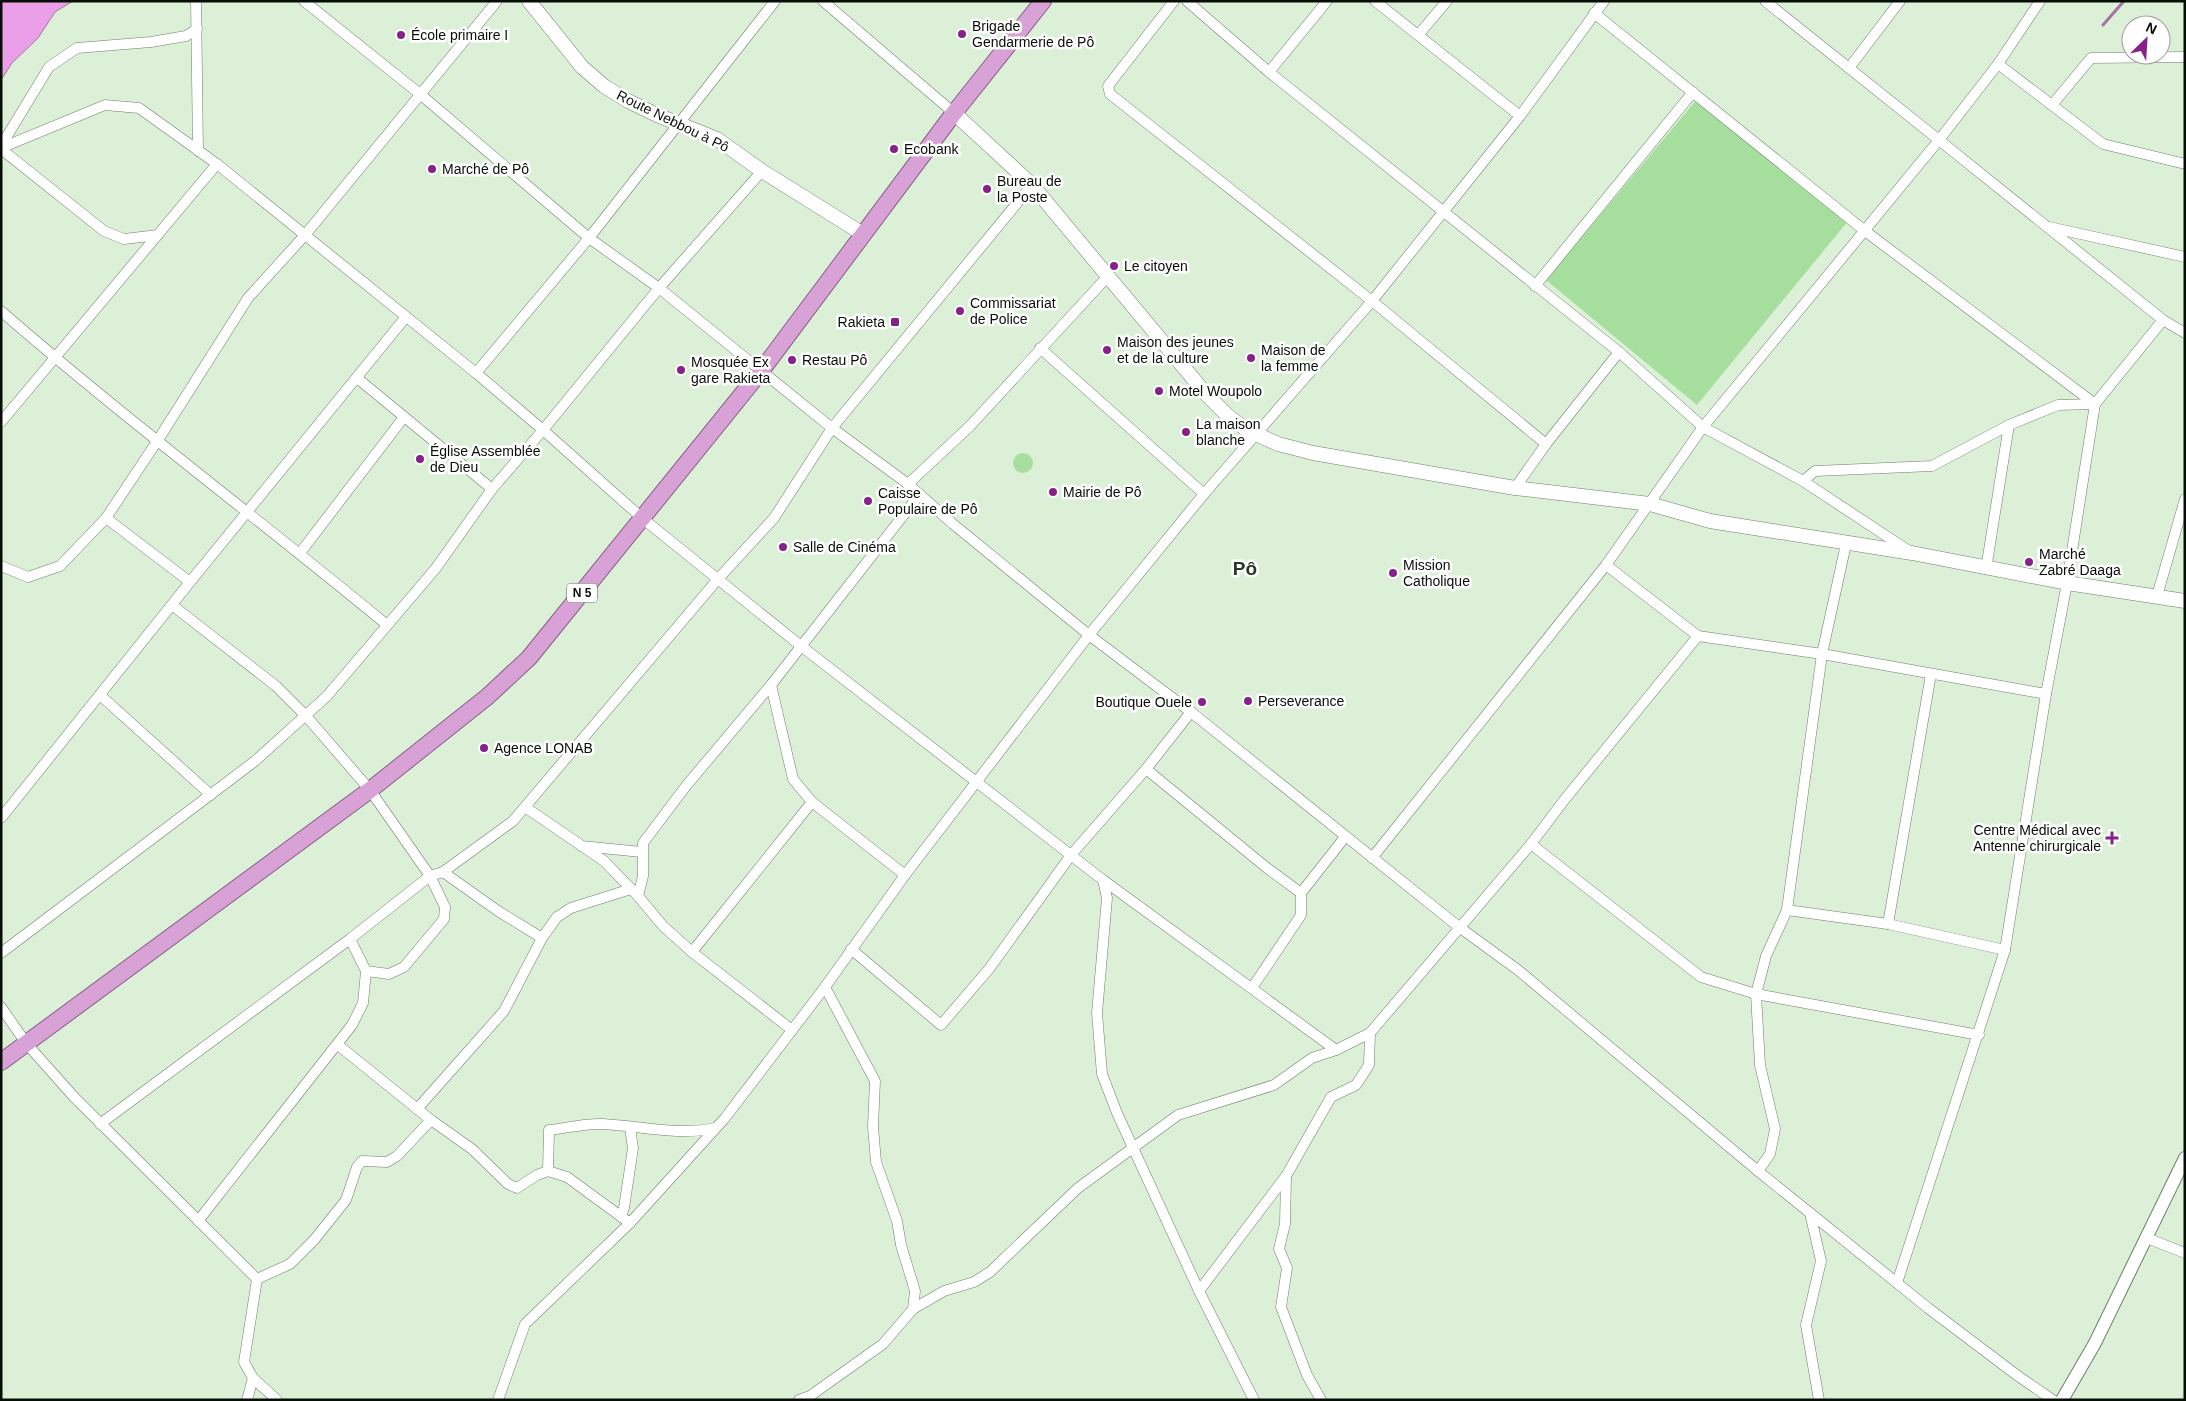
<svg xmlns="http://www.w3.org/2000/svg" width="2186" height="1401" font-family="Arial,sans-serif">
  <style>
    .green { fill: #a6de9d }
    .water { fill: #ea9fe8; stroke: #a674a4 }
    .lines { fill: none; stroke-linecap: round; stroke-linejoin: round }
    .stream { stroke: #a674a4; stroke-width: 3 }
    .minor-casing { stroke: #6d7f6a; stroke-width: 11 }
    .tertiary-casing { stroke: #6d7f6a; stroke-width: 14 }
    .secondary-casing { stroke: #6d7f6a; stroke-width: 15 }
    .trunk-casing { stroke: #885f87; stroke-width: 18 }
    .minor { stroke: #fff; stroke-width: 10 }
    .tertiary { stroke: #fff; stroke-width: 12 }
    .secondary { stroke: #fff; stroke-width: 14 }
    .trunk { stroke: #d8a2d7; stroke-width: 16 }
    .poi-dot { fill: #872088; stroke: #fff; stroke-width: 2 }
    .labels { text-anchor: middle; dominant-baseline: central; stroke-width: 5; stroke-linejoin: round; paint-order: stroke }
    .shield { fill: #fff; stroke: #515651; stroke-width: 1 }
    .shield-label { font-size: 12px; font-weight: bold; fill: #070e06 }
    .poi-label { font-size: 14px; fill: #070e06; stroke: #fff; text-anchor: start }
    .street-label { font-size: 14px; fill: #070e06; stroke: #fff }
    .district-label { font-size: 19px; font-weight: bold; fill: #283826; stroke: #fff }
  </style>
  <rect width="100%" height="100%" fill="#dcf0d8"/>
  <g class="green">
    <path d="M1698,98L1848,221L1697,405L1546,280Z"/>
    <circle cx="1023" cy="463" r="10"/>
  </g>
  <path class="water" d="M1,1H73L55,12L38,38L12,63L1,80Z"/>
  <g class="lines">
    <path class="stream" d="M2103,25L2124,1"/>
    <g class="minor-casing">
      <g id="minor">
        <path d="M196,1L198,151"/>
        <path d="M304,1L420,94L589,238L659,288L832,428L908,484L953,524L1089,635L1191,712L1459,927L1518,970L1758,1171L1928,1308L2018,1376L2053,1400"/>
        <path d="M823,1L954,113"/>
        <path d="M1174,1L1108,86L1110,94L1372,301L1546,444"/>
        <path d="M1187,1L1269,72L1619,352L1703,427L1803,481L1909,551"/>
        <path d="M1375,1L1520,116"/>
        <path d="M2040,1L1998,64L1939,140L2163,320L2185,333"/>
        <path d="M1594,13L1865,231L2095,404"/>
        <path d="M1419,34L1447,1"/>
        <path d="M1998,64L2103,144L2185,164"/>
        <path d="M1849,68L1900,1"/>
        <path d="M1269,72L1327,1"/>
        <path d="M2052,105L2091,58L2185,57"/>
        <path d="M1,146L49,67L77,48L151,42L186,36L197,29"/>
        <path d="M1,148L105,105L139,108L217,164"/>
        <path d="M1,149L104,231L124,239L158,235"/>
        <path d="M2049,227L2185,257"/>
        <path d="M1535,286L1693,92"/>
        <path d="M1,311C126,420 259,519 387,625"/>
        <path d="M1040,348L1204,494"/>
        <path d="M476,373L589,238L775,1"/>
        <path d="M357,378L492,489"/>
        <path d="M1,422L217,164L476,373L543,430L642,518L801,646L1103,880L1336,1050"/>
        <path d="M1803,481L1815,471L1932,466L2009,425L2058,405L2095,404"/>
        <path d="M908,484L970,426L1108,276"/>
        <path d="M1515,488L1546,444L1619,352"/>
        <path d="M106,518L190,582"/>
        <path d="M300,553L404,417"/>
        <path d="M1,566L28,577L60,566L106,518L158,440L248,298L305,235L497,1"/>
        <path d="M1986,569L2009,425"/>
        <path d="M2157,596L2185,499"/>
        <path d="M172,605L276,686L306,716L370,790L430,876L445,907L444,919L404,967L389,974L366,971"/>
        <path d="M1698,636L1822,654L2046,694"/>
        <path d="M771,685L793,779L812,802L905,875"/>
        <path d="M100,695L211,795"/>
        <path d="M1146,769L1267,868L1301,893"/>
        <path d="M525,807L604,861L638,896L663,926L692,952L792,1030"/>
        <path d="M1,818L190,582L405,318"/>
        <path d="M1531,844L1701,977L1756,994L1979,1035"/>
        <path d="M581,846L642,852"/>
        <path d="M1372,858L1606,565L1703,427L1939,140L1765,1"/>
        <path d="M443,872L498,911L542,938"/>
        <path d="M1103,880L1107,898L1097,1013L1102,1074L1117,1113L1199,1291L1254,1400"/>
        <path d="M638,896L643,876V843L686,786L771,685L920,494"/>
        <path d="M1787,910L1888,924L2005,950"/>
        <path d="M1888,924L1931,674"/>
        <path d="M851,949L941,1025L989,969L1071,855L1146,769L1191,712"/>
        <path d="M692,952L812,802"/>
        <path d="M1,953L255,761L327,696L436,568L492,489L543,430L659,288L762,171"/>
        <path d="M825,987L875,1081L873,1127L876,1162L897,1221L901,1245L915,1291L913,1309"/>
        <path d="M1252,988L1301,915V893L1345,837"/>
        <path d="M1,1007L26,1043L74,1097L257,1279L244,1362L253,1378L277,1400"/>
        <path d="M338,1045L431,1120L472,1149L508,1184L517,1188L537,1175L548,1171L567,1177L630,1223"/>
        <path d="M417,1109L504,1011L542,938L557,917L571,908L631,889"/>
        <path d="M100,1124L350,939L430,876L443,872L513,821L718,579L774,518L832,428L1032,185"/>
        <path d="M548,1171L549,1130C567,1128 586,1123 603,1124C640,1126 679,1136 715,1128"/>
        <path d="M1758,1171L1770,1154L1775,1129L1760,1065L1756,994L1766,956L1787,910L1822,654L1846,544"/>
        <path d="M1286,1176L1285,1224L1279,1249L1287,1268L1281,1307L1307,1375L1321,1400"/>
        <path d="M1810,1213L1821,1261L1806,1325L1819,1400"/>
        <path d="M621,1217L624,1208L633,1148L630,1128"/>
        <path d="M198,1221L352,1025L363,1003L366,971L350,939"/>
        <path d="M2147,1238L2185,1253"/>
        <path d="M257,1279L290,1264L314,1240L346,1200L357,1167L362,1161L387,1162L397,1156L431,1120"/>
        <path d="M1897,1283L2005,950L2046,694L2067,583L2095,404L2163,320"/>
        <path d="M1199,1291L1286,1176L1331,1097L1356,1085L1369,1065L1370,1033"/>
        <path d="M247,1400L253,1378"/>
        <path d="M498,1400L525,1324L630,1223L725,1118L825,987L905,875L1089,635L1204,494L1372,301L1520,116L1604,1"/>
        <path d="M799,1400L810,1396L883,1344L913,1309L944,1291L974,1282L990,1272L1078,1188L1178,1115L1274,1085L1312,1058L1336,1050L1370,1033L1531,844L1565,799L1698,636L1606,565"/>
      </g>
    </g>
    <g class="tertiary-casing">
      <path id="tertiary" d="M2062,1400L2095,1343L2185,1158"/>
    </g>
    <g class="secondary-casing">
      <g id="secondary">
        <path d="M529,1L582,67L604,86L628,101L657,115L717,139L762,171L863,234"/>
        <path d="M954,113L1032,185L1206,394L1228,416L1247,430L1278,444L1313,453L1515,488L1650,504L1710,521L1912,553L2067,583L2185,601"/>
      </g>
    </g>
    <g class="trunk-casing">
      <path id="trunk" d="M1,1062L370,790L487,697L529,658L761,371L954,113L1043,1"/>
    </g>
    <use href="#minor" class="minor"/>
    <use href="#tertiary" class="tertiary"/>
    <use href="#secondary" class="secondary"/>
    <use href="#trunk" class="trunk"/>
  </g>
  <g class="poi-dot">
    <circle cx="962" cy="34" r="5"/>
    <circle cx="401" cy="35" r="5"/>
    <circle cx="894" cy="149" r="5"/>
    <circle cx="432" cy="169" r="5"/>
    <circle cx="987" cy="189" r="5"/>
    <circle cx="1114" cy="266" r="5"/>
    <circle cx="960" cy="311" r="5"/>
    <rect x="890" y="317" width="10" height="10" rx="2.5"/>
    <circle cx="1107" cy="350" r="5"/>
    <circle cx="1251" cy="358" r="5"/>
    <circle cx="792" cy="360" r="5"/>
    <circle cx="681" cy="370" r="5"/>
    <circle cx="1159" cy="391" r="5"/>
    <circle cx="1186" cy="432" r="5"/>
    <circle cx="420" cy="459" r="5"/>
    <circle cx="1053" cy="492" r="5"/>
    <circle cx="868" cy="501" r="5"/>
    <circle cx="783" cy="547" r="5"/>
    <circle cx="2029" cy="562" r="5"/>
    <circle cx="1393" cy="573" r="5"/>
    <circle cx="1248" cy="701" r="5"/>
    <circle cx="1202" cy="702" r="5"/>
    <circle cx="484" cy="748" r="5"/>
    <path d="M2109.5 830.5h5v5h5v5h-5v5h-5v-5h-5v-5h5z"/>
  </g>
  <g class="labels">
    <rect class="shield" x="567" y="583.5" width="30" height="19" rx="4"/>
    <g class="shield-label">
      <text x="582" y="593">N 5</text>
    </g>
    <g class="poi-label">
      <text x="972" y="26">Brigade<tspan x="972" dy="16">Gendarmerie de Pô</tspan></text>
      <text x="411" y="35">École primaire I</text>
      <text x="904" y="149">Ecobank</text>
      <text x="442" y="169">Marché de Pô</text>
      <text x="997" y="181">Bureau de<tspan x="997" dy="16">la Poste</tspan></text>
      <text x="1124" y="266">Le citoyen</text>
      <text x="970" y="303">Commissariat<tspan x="970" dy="16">de Police</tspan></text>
      <text x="885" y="322" text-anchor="end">Rakieta</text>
      <text x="1117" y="342">Maison des jeunes<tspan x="1117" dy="16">et de la culture</tspan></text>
      <text x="1261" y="350">Maison de<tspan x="1261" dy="16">la femme</tspan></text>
      <text x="802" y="360">Restau Pô</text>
      <text x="691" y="362">Mosquée Ex<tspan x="691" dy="16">gare Rakieta</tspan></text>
      <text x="1169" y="391">Motel Woupolo</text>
      <text x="1196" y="424">La maison<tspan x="1196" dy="16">blanche</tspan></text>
      <text x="430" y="451">Église Assemblée<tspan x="430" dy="16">de Dieu</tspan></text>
      <text x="1063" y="492">Mairie de Pô</text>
      <text x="878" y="493">Caisse<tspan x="878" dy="16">Populaire de Pô</tspan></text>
      <text x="793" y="547">Salle de Cinéma</text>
      <text x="2039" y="554">Marché<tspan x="2039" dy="16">Zabré Daaga</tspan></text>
      <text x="1403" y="565">Mission<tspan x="1403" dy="16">Catholique</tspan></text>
      <text x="1258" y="701">Perseverance</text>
      <text x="1192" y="702" text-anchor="end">Boutique Ouele</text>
      <text x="494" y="748">Agence LONAB</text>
      <text x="2101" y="830" text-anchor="end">Centre Médical avec<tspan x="2101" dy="16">Antenne chirurgicale</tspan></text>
    </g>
    <g class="street-label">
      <text transform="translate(673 121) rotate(26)">Route Nebbou à Pô</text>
    </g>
    <g class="district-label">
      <text x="1245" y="568">Pô</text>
    </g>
  </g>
  <rect width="2186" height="1401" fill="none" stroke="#070e06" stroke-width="5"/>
  <g transform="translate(2146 40) rotate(25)"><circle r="24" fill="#ffffff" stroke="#9c9f9b"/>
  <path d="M0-4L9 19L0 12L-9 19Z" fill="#872088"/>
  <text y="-8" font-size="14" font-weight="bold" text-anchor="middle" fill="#070e06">N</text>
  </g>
</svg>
